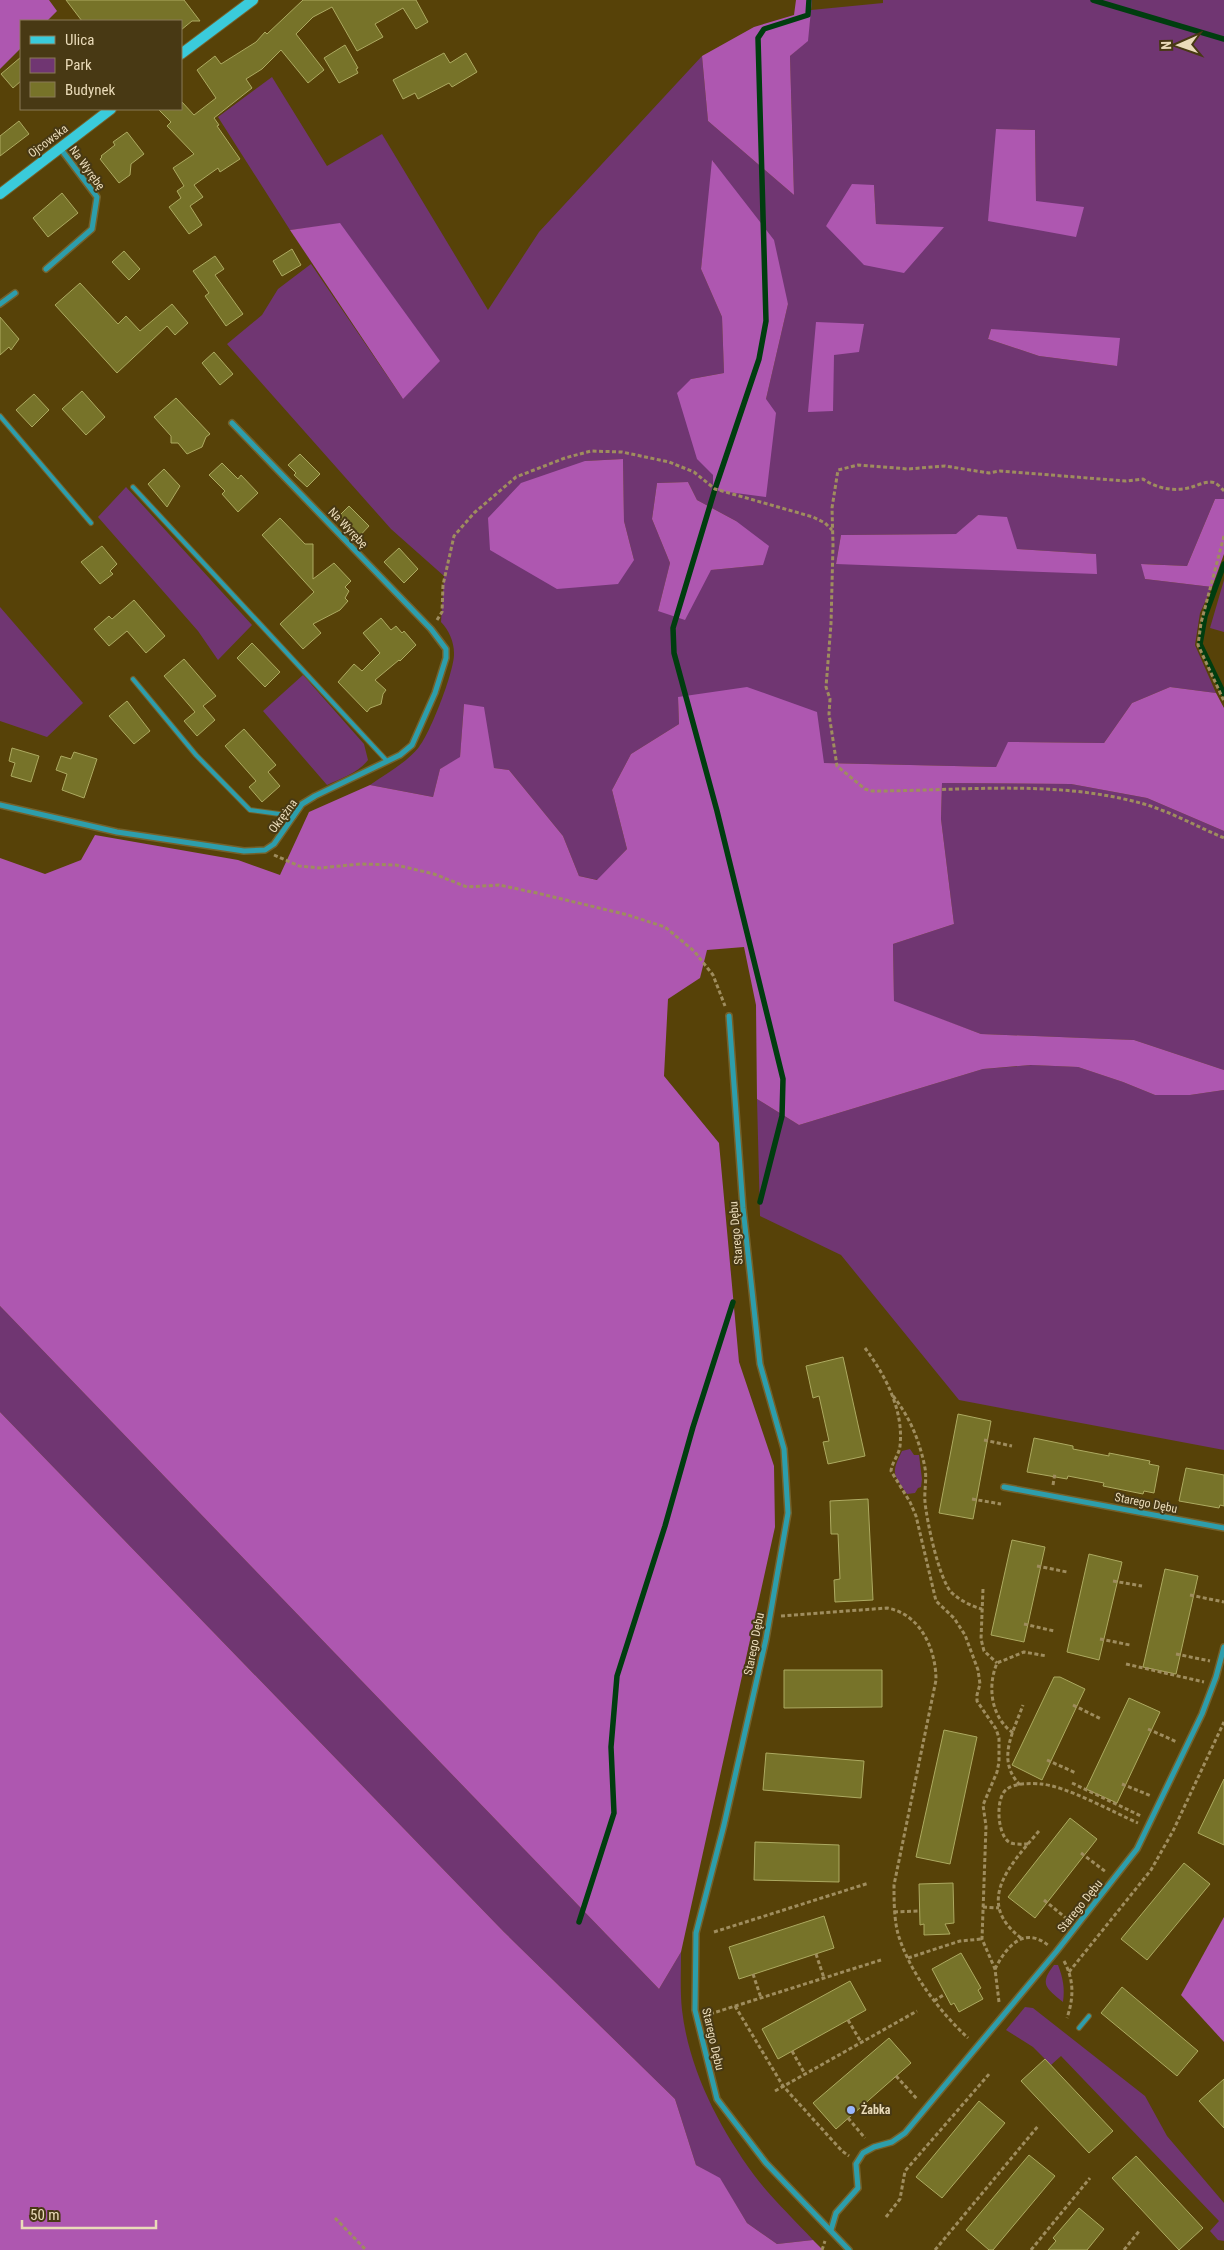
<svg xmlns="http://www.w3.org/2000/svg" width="1224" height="2250" font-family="'Roboto Condensed',sans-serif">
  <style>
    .green { fill: #703672; fill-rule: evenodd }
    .forest { fill: #ae57b0 }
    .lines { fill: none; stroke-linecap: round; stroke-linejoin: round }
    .stream { stroke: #003d0f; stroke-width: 5.5 }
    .building { fill: #777329; stroke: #adaa61 }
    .lane-casing { stroke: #74612b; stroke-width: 6 }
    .street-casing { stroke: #74612b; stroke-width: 8 }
    .secondary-casing { stroke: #74612b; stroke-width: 12 }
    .path { stroke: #9f8d5e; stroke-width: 3; stroke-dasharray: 4 2.5; stroke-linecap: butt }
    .lane { stroke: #2d9eac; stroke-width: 4 }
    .street { stroke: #2d9eac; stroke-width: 5 }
    .secondary { stroke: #3acbdb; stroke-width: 10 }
    .poi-dot { fill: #98b6fd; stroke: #483914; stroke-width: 2 }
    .labels { text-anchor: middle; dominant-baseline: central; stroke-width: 4; stroke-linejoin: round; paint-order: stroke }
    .street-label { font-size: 12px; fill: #eadbb9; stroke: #483914 }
    .poi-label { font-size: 12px; font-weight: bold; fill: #eadbb9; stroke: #483914; text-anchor: start }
  </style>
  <rect width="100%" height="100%" fill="#574208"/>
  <g class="green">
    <path d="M883,0H1224V499H1215L1187,566L1142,564L1145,579L1212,587L1200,613L1195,645L1216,693L1170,687L1132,703L1104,743L1009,742L996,767L824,763L678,697L679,724L631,754L612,790L627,849L598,880L579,876L563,836L509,770L494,768L464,704L460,758L440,769L433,797L370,785C387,773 406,763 419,747C430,734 455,670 454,653C454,642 449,630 441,622L444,576L391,529L227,344L262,315L278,289L311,264L403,399L340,224L290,230L218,117L272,77L327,166L382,134L488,310L539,232L702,56L708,121L794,195L790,56L807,41L811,10L883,3ZM996,129L1035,130L1036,201ZM713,161L788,304L766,399L714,490L713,475L691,379L724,373L722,317L701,269ZM874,185L876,224L943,228L826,226ZM991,329L1117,366L1039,356L988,339ZM623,459L624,521L634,560L585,461ZM688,482L697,500L736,521L762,565L711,570L658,611L670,563L652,519L657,483ZM978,515L1017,549L1095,554L836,564L841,535L957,534Z"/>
    <path d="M126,487L252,625L218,660L198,631L98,517Z"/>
    <path d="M1224,580V632L1210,628Z"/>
    <path d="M0,607L83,703L47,737L0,721Z"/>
    <path d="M303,675L364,744L368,760C358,773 342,778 327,785L263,711Z"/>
    <path d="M942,783L1071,784L1147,798L1224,831V1070L1134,1040L981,1034L894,1002L893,944L954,924L941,819Z"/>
    <path d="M1032,1065L1078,1067L1123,1082L1155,1095H1190L1224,1090V1450L959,1400L841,1255L760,1216L757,1099L799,1125L983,1069Z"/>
    <path d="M0,1306L659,1989L681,1952C681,1971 680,1991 682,2010C689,2070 719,2127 754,2175C771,2198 794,2219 813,2240L777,2244L747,2223L720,2179L696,2165L675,2099L504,1932L0,1412Z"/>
    <path d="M910,1449L914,1455H919L922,1479L921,1487L918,1488L915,1493L907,1494C893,1474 891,1473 902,1451Z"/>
    <path d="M1054,1965H1058C1063,1978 1065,1988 1063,2002C1046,1988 1039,1984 1054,1965Z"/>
    <path d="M1025,2007L1033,2008L1145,2096L1167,2136L1224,2203V2241L1218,2240L1210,2231L1219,2221L1061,2056L1051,2065L1033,2047L1006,2030Z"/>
  </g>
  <g class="forest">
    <path d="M0,0H49L57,11L47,21H21V48L0,69Z"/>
    <path d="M796,0H812L808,41L790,56L794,195L708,121L702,56L754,27L794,15Z"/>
    <path d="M996,129L1035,130L1036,201L1084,207L1076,237L988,221Z"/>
    <path d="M712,160L774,240L788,304L766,399L776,413L766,497L713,490V475L697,459L677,393L691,379L724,373L722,317L701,269Z"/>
    <path d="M852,184L874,185L876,224L944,227L904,273L864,265L826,226Z"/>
    <path d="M340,223L440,361L403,399L290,230Z"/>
    <path d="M816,322L864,324L859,352L834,355L833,411L808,412Z"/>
    <path d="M991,329L1120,338L1117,366L1039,356L988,339Z"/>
    <path d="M623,459L624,521L634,560L618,584L557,589L490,550L488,518L521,483L585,461Z"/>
    <path d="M688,482L697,500L736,521L769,546L763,565L711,570L685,620L658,611L670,563L652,519L657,483Z"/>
    <path d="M1215,499H1224V554L1212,587L1145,579L1141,564L1187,566Z"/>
    <path d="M978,515L1007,517L1017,549L1096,554L1097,574L836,564L841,535L956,534Z"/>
    <path d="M747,687L817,712L824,763L996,767L1008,742L1104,743L1132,703L1170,687L1216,693L1224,708V831L1147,798L1071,784L942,783L941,819L954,924L893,944L894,1001L981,1034L1134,1040L1224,1070V1090L1190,1095H1155L1123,1082L1078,1067L1031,1065L983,1069L799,1125L757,1099L756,1005L744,947L707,950L700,978L668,999L664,1076L719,1143L739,1362L774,1466L775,1527L681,1952L659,1989L0,1306V858L45,874L81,860L95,835L238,860L280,875L309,812L370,785L433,797L440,769L460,757L464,704L484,707L494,768L509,770L563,836L579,876L597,880L627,849L612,790L631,754L679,724L678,697Z"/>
    <path d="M0,1412L504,1932L675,2099L696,2165L720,2178L747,2223L777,2244L813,2240L823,2250H0Z"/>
    <path d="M1224,1917V2042L1181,1995Z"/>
  </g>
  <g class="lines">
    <g class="stream">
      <path d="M1093,0L1224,39"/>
      <path d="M1224,564L1205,616L1200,644L1224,694"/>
      <path d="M760,1202L782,1116L783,1079L717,811L674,653L673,628L715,489L759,359L766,321L758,38L764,29L808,15L809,0"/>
      <path d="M579,1922L614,1813L611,1747L617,1676L665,1526L693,1427L733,1302"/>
    </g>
  </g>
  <g class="building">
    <path d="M66,0H184L200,21H192L181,30V21H82Z"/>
    <path d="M303,0H416L428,22L416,29L403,8L375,24L383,37L357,51L332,7L313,17L296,34L324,70L308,83L281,50L262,69L246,79L252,88L214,118L219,125L217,126L240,159L220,172L218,168L194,185L203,197L190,206L202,225L189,234L169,207L181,198L177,191L184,186L173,168L194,154L167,126L171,122L158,109H181L182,102L194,115L216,98L197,70L215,56L221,64L256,42L265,32L267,34Z"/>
    <path d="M345,45L358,68L356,69L358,73L339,83L324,58Z"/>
    <path d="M444,53L450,63L466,53L477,72L452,87L449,83L418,99L415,93L403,99L393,80Z"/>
    <path d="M21,57V81L13,88L1,74Z"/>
    <path d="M19,121L29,134L0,156V136Z"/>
    <path d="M127,132L144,154L131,164L130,175L119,183L100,159L102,157L101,156L115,145L113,142Z"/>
    <path d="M62,193L78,213L48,237L33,218Z"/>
    <path d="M292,249L301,265L282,276L273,261Z"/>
    <path d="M124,251L140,269L129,280L112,262Z"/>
    <path d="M215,256L224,269L215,275L243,314L226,326L205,296L209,293L193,271Z"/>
    <path d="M80,283L118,324L126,316L140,331L172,304L188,323L175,335L167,326L117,373L55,305Z"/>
    <path d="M0,317L19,339L11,350L9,347L0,355Z"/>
    <path d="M214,352L233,374L220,385L202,363Z"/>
    <path d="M82,391L105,417L86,435L62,409Z"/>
    <path d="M34,394L49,410L32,427L16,410Z"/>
    <path d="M176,398L210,434L206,437L202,447L187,454L178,443H171V436L154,417Z"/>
    <path d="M300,454L320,474L307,487L294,475L296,473L288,465Z"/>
    <path d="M222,463L238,479L241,475L258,493L238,512L222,494L225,491L209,475Z"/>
    <path d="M164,469L180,486L167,507L148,484Z"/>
    <path d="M349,506L369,526L356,540L344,527L346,525L338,517Z"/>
    <path d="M280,518L305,544H313V579L334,563L351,581L345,587L349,591L345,598L348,601L340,610L313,624L321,633L303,649L280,624L314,592L262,535Z"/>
    <path d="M102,546L117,564L110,571L113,574L100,584L81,562Z"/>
    <path d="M399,548L418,569L404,583L384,562Z"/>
    <path d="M134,600L165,636L146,653L127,631L109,646L94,629L109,616L112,619Z"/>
    <path d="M381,618L391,630L396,626L402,633L404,631L416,645L400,661L399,660L375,680L386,690L383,694L381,704L370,708L367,712L338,682L354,664L362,671L380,653L363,633Z"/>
    <path d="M252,643L280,672L265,687L237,658Z"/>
    <path d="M184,659L216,696L203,706L215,720L197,736L184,721L195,712L164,676Z"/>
    <path d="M127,701L150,731L134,744L109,716Z"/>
    <path d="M244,729L276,765L268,772L280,786L262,802L249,787L256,781L225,746Z"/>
    <path d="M12,748L39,756L31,782L11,776L15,763L9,761Z"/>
    <path d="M74,752L97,759L84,798L62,790L67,774L56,770L61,756L71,759Z"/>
    <path d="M843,1357L865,1456L828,1464L823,1442L829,1441L819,1396L813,1398L806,1366Z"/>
    <path d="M958,1414L991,1421L973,1519L939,1513Z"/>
    <path d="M1034,1438L1073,1446V1449L1109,1456V1453L1150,1461L1149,1464L1159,1466L1154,1493L1144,1491L1143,1494L1103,1486L1104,1483L1068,1476L1067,1479L1027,1472Z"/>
    <path d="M1186,1468L1224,1475V1506L1220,1505L1219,1508L1179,1501Z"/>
    <path d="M868,1499L873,1600L835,1602L834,1580L840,1579L838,1534H831L830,1501Z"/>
    <path d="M1012,1540L1045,1547L1024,1642L991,1635Z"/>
    <path d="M1089,1554L1122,1562L1099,1660L1067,1652Z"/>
    <path d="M1165,1569L1198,1576L1176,1674L1143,1667Z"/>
    <path d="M784,1670H882V1707L784,1708Z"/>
    <path d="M1054,1677H1060L1085,1689L1042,1780L1012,1765Z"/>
    <path d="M1129,1698L1160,1712L1117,1803L1086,1789Z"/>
    <path d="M944,1730L977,1737L950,1864L916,1857Z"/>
    <path d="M766,1753L864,1761L861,1798L763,1790Z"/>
    <path d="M1224,1779V1845L1198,1833Z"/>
    <path d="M1070,1818L1097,1839L1035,1918L1008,1897Z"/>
    <path d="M755,1842L839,1845V1882L754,1880Z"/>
    <path d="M1184,1863L1210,1884L1147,1960L1121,1939Z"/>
    <path d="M953,1883L954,1923L945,1924L950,1934L924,1935V1924L920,1925L919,1884Z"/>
    <path d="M824,1916L834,1948L739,1979L729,1947Z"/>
    <path d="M961,1953L981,1988L978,1990L983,1999L959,2012L954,2003L951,2005L932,1969Z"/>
    <path d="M850,1981L866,2010L778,2059L762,2029Z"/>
    <path d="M1122,1987L1198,2051L1177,2076L1101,2013Z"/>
    <path d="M889,2038L911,2063L836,2129L813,2103Z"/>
    <path d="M1045,2059L1113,2131L1089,2153L1021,2081Z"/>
    <path d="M1224,2079V2128L1199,2101Z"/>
    <path d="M979,2101L1005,2123L942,2198L916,2177Z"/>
    <path d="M1029,2155L1055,2176L993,2250H989L966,2230Z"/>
    <path d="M1136,2156L1203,2228L1179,2250L1112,2178Z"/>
    <path d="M1079,2208L1104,2229L1087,2250H1048L1056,2241L1053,2238Z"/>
  </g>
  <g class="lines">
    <g class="lane-casing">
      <g id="lane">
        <path d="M0,416L91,523"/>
        <path d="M133,487L387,761"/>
        <path d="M133,679L196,755L250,810L294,816"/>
        <path d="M1079,2028L1089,2016"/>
      </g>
    </g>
    <g class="street-casing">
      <g id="street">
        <path d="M46,269L92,229L97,197L60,148"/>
        <path d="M0,304L15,293"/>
        <path d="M0,805L117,832L244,851L265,850L274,844L302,804L315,796L400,755L412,745L435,693L446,658V649L431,629L232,423"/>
        <path d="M729,1016L743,1208L760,1364L784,1449L788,1513L766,1639L724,1825L696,1933L695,2010L717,2099L766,2163L849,2250"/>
        <path d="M1004,1487L1224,1528"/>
        <path d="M831,2230L836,2213L858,2188L856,2164L863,2153L874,2147L892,2142L905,2133L1056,1952L1137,1849L1202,1714L1216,1677L1224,1647"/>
      </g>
    </g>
    <g class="secondary-casing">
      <g id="secondary">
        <path d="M181,54L253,0"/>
        <path d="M0,194L111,109"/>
      </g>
    </g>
    <g class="path">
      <path d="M1224,491C1222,489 1218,484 1215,483C1208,480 1199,485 1192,487C1176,492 1157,489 1143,479L1126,481L1000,471L989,473L945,466L908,469L858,465L838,470L832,508L833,545L831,624L826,687L830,699L829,714L837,766L865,789L872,791C963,791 1055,779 1144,804C1171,812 1198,827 1224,838"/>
      <path d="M1224,536L1201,623L1198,645L1224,701"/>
      <path d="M437,620L442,612L443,585L454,536L474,513L516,477L565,458L591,451L622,452L669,462L694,472L715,489L813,517L825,523L832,530"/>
      <path d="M274,855L299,866L320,868L360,864L396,865L434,874L467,887L499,885L537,893L628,915L665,927L694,951L713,975L725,1006"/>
      <path d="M865,1348C885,1375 904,1410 900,1446C899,1455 892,1462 891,1471L910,1502L916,1516L936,1601L954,1618L965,1635L978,1670L980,1684L977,1695V1701L996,1729L999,1738V1762L997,1772L983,1805L986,1826L982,1939L995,1969L999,2002"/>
      <path d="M893,1396C910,1417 920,1442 925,1468C927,1479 924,1491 925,1502C927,1522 939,1580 952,1593C961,1601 971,1606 982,1609"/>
      <path d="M984,1440L1012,1446"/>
      <path d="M1053,1485L1055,1473"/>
      <path d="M972,1499L1001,1504"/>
      <path d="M1037,1566L1067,1572"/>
      <path d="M1113,1581L1142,1586"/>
      <path d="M983,1589L981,1639L984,1651L997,1663"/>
      <path d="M1190,1595L1224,1602"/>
      <path d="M781,1616L887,1608C921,1614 936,1650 936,1680L894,1885C894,1901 894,1918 898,1934C910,1973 939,2011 968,2038"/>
      <path d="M1024,1624L1054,1631"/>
      <path d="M1100,1639L1130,1645"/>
      <path d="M1176,1654L1210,1661"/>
      <path d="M1126,1664L1204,1682"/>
      <path d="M1073,1705L1101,1719"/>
      <path d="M1148,1729L1177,1742"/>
      <path d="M1013,1733C991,1717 987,1687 997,1663L1024,1652L1047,1656"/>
      <path d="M1047,1760L1076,1773"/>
      <path d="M1072,1783L1141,1816"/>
      <path d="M1122,1784L1151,1796"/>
      <path d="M1020,1785C996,1760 1013,1733 1023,1705"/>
      <path d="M1028,1844C1022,1844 1014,1845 1009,1842C997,1834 995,1797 1007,1789C1015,1783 1032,1783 1041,1784C1066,1786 1113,1812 1138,1823"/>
      <path d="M1081,1853L1106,1872"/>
      <path d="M1044,1900L1067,1919"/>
      <path d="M983,1907L999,1908"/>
      <path d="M894,1912L920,1911"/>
      <path d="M714,1932L869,1883"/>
      <path d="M1021,1938C974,1902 1010,1865 1039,1831"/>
      <path d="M816,1954L824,1978"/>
      <path d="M908,1958L960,1941L982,1939"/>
      <path d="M1064,1961C1074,1980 1074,1997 1067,2018"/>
      <path d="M995,1969C1006,1947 1024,1925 1049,1946"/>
      <path d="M1069,1972L1151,1870L1173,1831L1224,1722"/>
      <path d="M753,1974L761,1998"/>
      <path d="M934,2001L945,1994"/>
      <path d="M735,2006L783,2086L842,2151L849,2156"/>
      <path d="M710,2014L881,1960"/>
      <path d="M848,2020L861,2042"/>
      <path d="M792,2051L805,2074"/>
      <path d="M896,2076L918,2100"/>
      <path d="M775,2091L917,2011"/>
      <path d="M848,2118L865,2138"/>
      <path d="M886,2217L900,2199L905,2171L990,2073"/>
      <path d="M335,2218L366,2250"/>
      <path d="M822,2250L825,2241"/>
      <path d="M935,2250L1039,2125"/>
      <path d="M1031,2250L1090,2178"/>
      <path d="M1124,2250L1140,2230"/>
    </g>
    <use href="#lane" class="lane"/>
    <use href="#street" class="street"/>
    <use href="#secondary" class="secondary"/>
  </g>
  <circle class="poi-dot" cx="851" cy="2110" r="5"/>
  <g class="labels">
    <g class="street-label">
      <text transform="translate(48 141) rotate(-37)">Ojcowska</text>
      <text transform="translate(87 168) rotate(54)">Na Wyrębę</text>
      <text transform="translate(348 528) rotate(46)">Na Wyrębę</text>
      <text transform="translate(283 816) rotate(-53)">Okrężna</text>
      <text transform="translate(736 1233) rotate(-95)">Starego Dębu</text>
      <text transform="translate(1146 1503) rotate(11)">Starego Dębu</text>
      <text transform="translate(754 1644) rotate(-79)">Starego Dębu</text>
      <text transform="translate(1080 1906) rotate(-51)">Starego Dębu</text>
      <text transform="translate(713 2039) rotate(77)">Starego Dębu</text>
    </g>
    <g class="poi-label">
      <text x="861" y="2110">Żabka</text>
    </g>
  </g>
  <rect x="20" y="20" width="162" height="90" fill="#483914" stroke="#897a56"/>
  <rect x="30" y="36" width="25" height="8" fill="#3acbdb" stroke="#897a56"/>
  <text x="65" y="45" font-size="15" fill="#eadbb9">Ulica</text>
  <rect x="30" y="58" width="25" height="15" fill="#703672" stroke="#897a56"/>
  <text x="65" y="70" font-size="15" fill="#eadbb9">Park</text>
  <rect x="30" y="82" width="25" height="15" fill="#777329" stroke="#897a56"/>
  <text x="65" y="95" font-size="15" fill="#eadbb9">Budynek</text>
  <g transform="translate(1179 45) rotate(268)" stroke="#483914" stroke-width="4" paint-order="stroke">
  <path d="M0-4L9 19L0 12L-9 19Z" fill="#eadbb9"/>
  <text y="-8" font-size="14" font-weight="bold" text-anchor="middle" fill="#eadbb9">N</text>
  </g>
  <path d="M22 2220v8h134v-8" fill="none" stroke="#eadbb9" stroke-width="2.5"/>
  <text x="30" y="2220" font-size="15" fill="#eadbb9" stroke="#483914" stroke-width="4" paint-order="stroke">50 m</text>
</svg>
